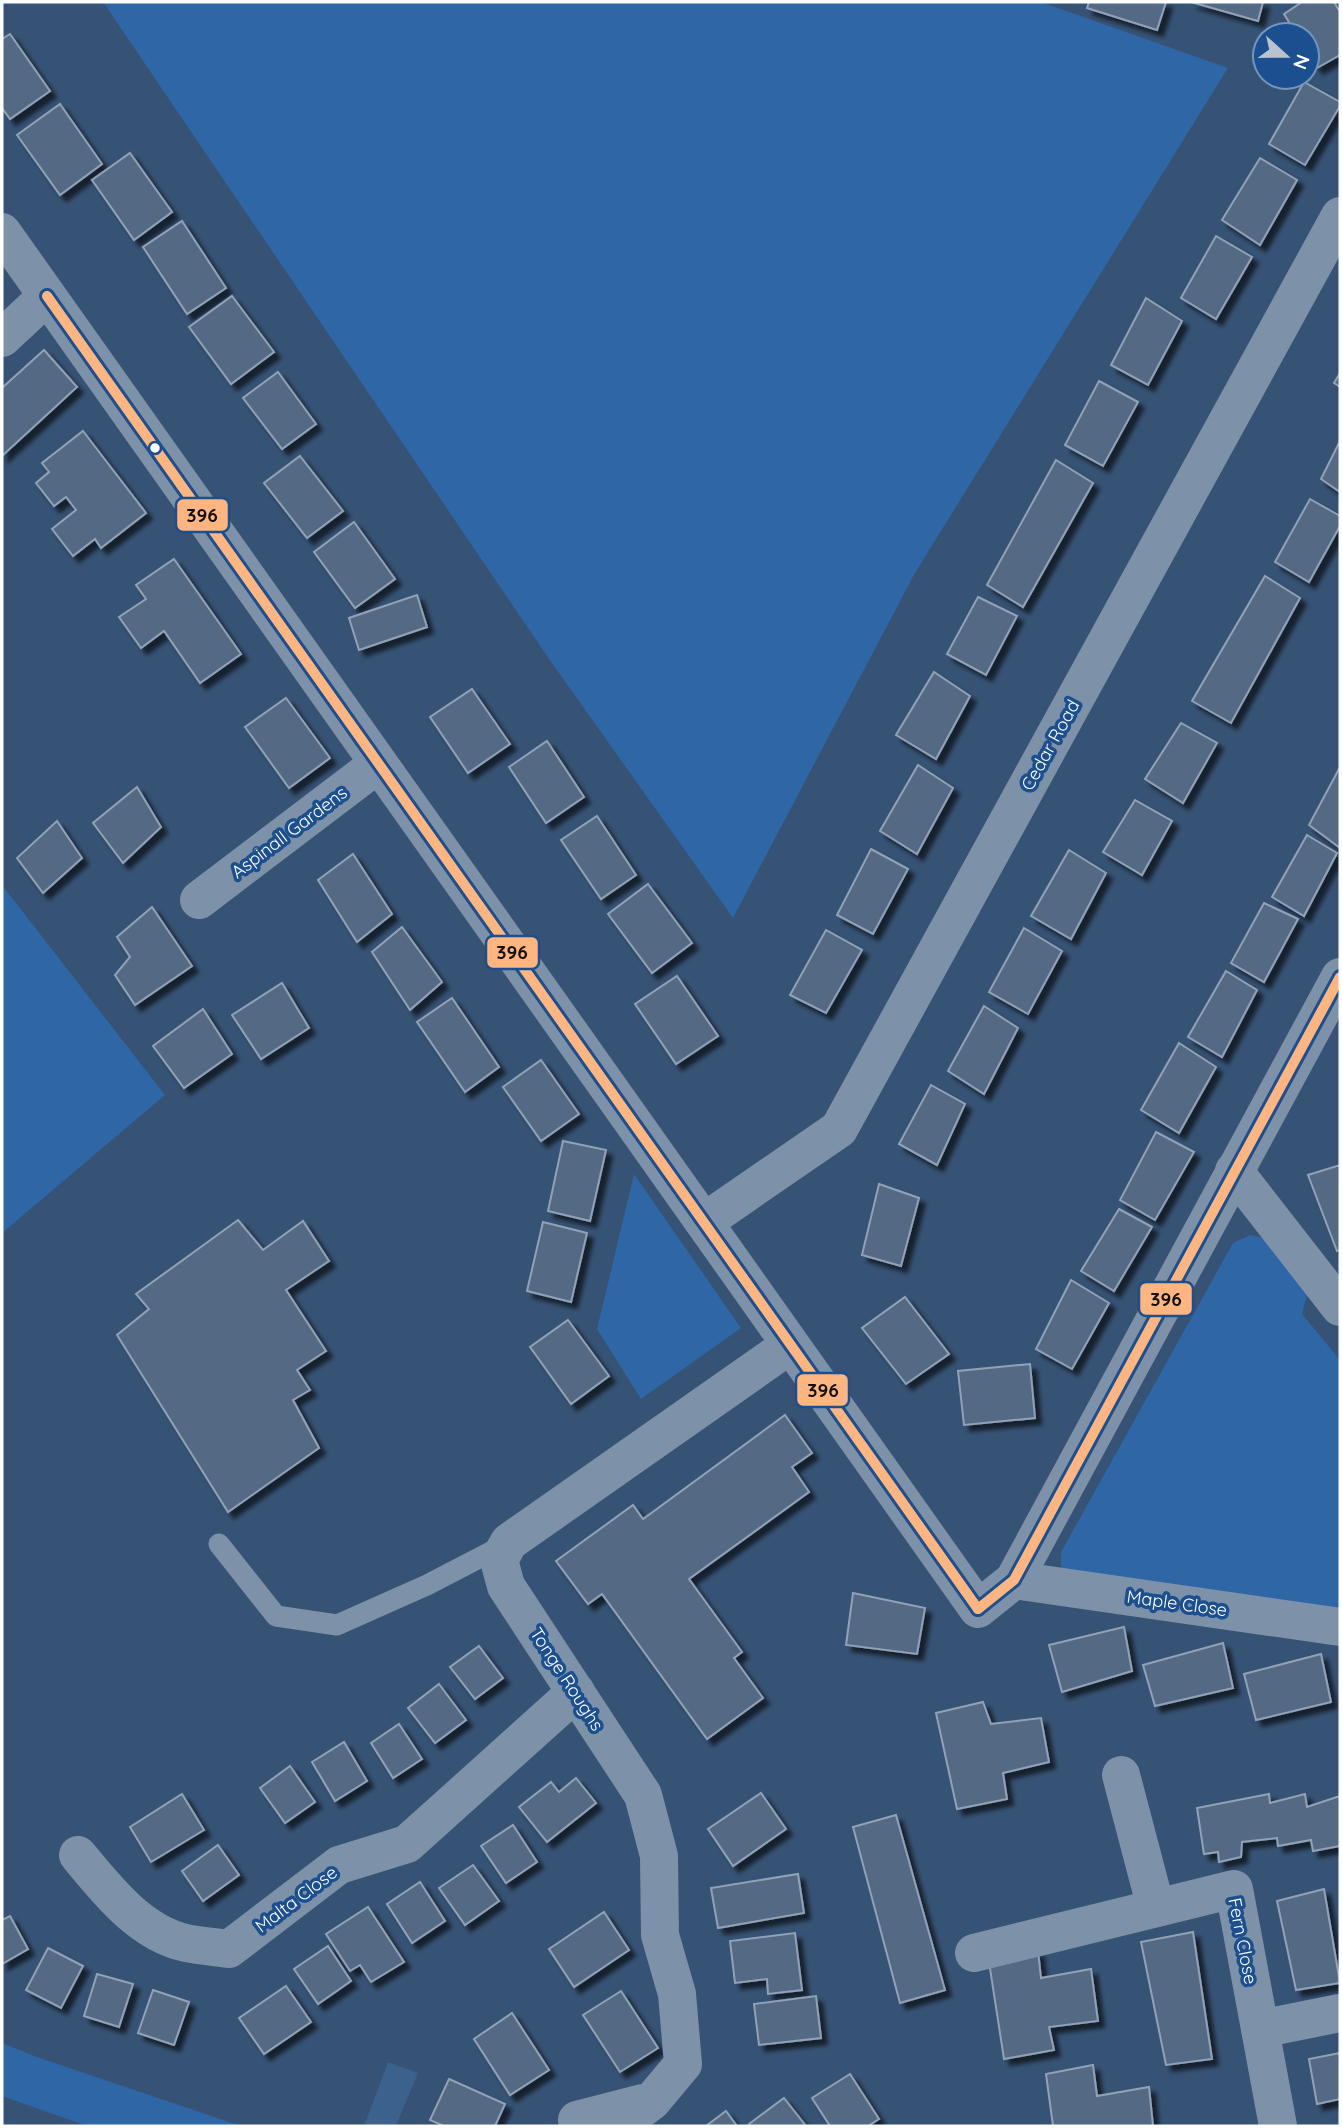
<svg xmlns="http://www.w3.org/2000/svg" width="1342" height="2128" font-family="Quicksand,sans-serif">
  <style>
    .green { fill: #2f66a5 }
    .water { fill: #3b618d }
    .building { fill: #526984; stroke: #92a2b6; stroke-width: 2; filter: url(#shadow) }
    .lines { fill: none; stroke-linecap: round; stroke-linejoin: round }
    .service { stroke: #7d92a8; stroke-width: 21 }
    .minor { stroke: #7d92a8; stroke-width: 38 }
    .bus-1-casing { stroke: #1b4f8f; stroke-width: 16 }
    .bus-1 { stroke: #ffb580; stroke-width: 10 }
    .bus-dot { fill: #fff; stroke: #1b4f8f; stroke-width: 2.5 }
    .labels { text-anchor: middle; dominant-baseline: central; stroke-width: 7; stroke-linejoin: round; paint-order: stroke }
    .street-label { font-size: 18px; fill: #fff; stroke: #1b4f8f }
    .line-badge { stroke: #1b4f8f; stroke-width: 2.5 }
    .pale-badge-label { font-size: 19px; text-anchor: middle; font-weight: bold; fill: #111 }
  </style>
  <defs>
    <filter id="shadow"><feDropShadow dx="6" dy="6" stdDeviation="2" flood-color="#0009"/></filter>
  </defs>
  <rect width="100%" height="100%" fill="#365274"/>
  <g class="green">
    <path d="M103,2H1041L1228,68L915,573L733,918L549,659Z"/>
    <path d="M2,885L165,1095L2,1233Z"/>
    <path d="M634,1174L741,1328L641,1399L597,1329Z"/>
    <path d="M1250,1235L1269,1239L1310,1284L1302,1314L1340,1360V1619L1061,1572V1552L1233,1243Z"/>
    <path d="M2,2043L37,2057L241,2126H87L2,2096Z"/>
  </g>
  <path class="water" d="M388,2062L418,2073L396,2126H364Z"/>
  <g class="building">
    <path d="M1089,2H1166L1157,30L1087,8Z"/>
    <path d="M1191,2H1263L1258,21Z"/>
    <path d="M1302,2H1334L1340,12V55L1317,68L1307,52V35H1297L1284,14Z"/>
    <path d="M10,34L50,91L10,119L2,108V39Z"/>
    <path d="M1304,82L1340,102V106L1305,165L1269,144Z"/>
    <path d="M60,104L102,164L60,195L17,135Z"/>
    <path d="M130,153L172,212L134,240L92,180Z"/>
    <path d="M1260,158L1297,180L1260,245L1222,220Z"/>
    <path d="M182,221L226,288L187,314L143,247Z"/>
    <path d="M1216,236L1252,257L1216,319L1181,298Z"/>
    <path d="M232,296L274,352L231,384L189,327Z"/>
    <path d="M1146,298L1182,321L1148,385L1111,365Z"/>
    <path d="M44,350L77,387L2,456V388Z"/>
    <path d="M278,372L316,424L282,449L243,398Z"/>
    <path d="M1340,373V387L1334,383Z"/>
    <path d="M1099,381L1138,402L1103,466L1065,445Z"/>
    <path d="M83,431L146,513L101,548L95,539L73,556L52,529L76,510L66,497L54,506L36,483L49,472L42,463Z"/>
    <path d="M1340,441V492L1321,479Z"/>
    <path d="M300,456L343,511L307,538L264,483Z"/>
    <path d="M1056,460L1093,483L1023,607L987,585Z"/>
    <path d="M1310,499L1340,516V526L1309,582L1275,562Z"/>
    <path d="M354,522L395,579L355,608L314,552Z"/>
    <path d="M174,559L241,654L200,683L164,631L141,648L119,617L146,599L136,585Z"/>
    <path d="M1265,576L1300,598L1231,723L1192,701Z"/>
    <path d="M417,595L427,627L359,650L349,618Z"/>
    <path d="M978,597L1017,616L986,675L947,654Z"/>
    <path d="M934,672L970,696L936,759L896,735Z"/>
    <path d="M472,689L510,744L468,773L430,717Z"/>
    <path d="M286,698L330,758L289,788L245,727Z"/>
    <path d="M1181,723L1217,743L1183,803L1145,779Z"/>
    <path d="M547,741L584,797L546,823L509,767Z"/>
    <path d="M918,765L953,788L917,854L880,831Z"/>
    <path d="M1340,767V848L1309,825Z"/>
    <path d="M137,787L161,827L123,863L93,823Z"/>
    <path d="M1135,800L1172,821L1142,875L1103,852Z"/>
    <path d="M597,816L636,875L601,899L561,840Z"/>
    <path d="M57,821L82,858L43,893L17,858Z"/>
    <path d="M1307,835L1337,853L1304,916L1272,897Z"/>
    <path d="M871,849L908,869L873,934L837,915Z"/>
    <path d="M1069,850L1106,873L1071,939L1031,916Z"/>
    <path d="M353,854L392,914L357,942L318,880Z"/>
    <path d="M648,884L692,943L652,973L608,914Z"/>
    <path d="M1264,903L1298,919L1264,982L1231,963Z"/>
    <path d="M152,907L192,966L135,1005L115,975L130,957L117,937Z"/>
    <path d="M402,927L442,982L410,1010L372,952Z"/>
    <path d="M1024,928L1062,951L1028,1014L989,992Z"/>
    <path d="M826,930L862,950L826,1013L790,995Z"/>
    <path d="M1226,971L1257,990L1222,1057L1188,1037Z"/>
    <path d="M677,976L718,1036L676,1064L635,1004Z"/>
    <path d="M282,983L309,1028L261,1059L232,1015Z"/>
    <path d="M452,998L499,1067L465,1092L417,1022Z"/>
    <path d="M984,1006L1018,1028L984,1094L948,1071Z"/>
    <path d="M203,1009L232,1054L184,1088L153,1046Z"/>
    <path d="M1179,1043L1216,1067L1179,1133L1141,1110Z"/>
    <path d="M541,1060L579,1114L541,1141L503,1087Z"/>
    <path d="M931,1085L965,1104L937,1165L899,1144Z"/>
    <path d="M1156,1132L1194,1152L1155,1220L1120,1200Z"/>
    <path d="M563,1141L606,1150L590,1221L548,1211Z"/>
    <path d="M1340,1165V1250L1337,1251L1308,1175Z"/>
    <path d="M879,1184L919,1198L901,1266L862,1255Z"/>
    <path d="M1119,1209L1152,1227L1114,1291L1081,1271Z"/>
    <path d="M238,1220L263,1250L303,1221L329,1261L286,1290L326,1351L297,1370L310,1390L293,1400L319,1448L228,1512L117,1335L149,1309L136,1294Z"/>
    <path d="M543,1222L587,1233L571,1302L527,1291Z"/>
    <path d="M1071,1280L1109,1303L1072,1369L1036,1349Z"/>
    <path d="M905,1297L949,1354L906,1384L862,1328Z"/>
    <path d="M568,1320L609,1376L571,1404L530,1347Z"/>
    <path d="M1030,1364L1035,1418L964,1425L958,1371Z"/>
    <path d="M785,1415L812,1453L792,1467L809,1492L689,1579L742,1652L734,1658L763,1698L707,1739L602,1594L588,1604L556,1561L633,1505L643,1519Z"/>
    <path d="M853,1593L925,1608L917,1654L846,1645Z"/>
    <path d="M1124,1627L1132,1671L1062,1692L1049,1645Z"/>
    <path d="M1223,1643L1233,1688L1155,1706L1143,1665Z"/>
    <path d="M479,1646L503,1678L475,1699L450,1667Z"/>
    <path d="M1321,1654L1331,1702L1256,1720L1244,1674Z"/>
    <path d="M439,1684L466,1720L435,1743L408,1708Z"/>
    <path d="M983,1702L991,1724L1041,1718L1049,1762L1003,1773L1007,1799L957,1809L936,1713Z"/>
    <path d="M399,1724L422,1759L393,1778L371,1743Z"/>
    <path d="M344,1742L367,1781L335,1801L312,1762Z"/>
    <path d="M290,1766L315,1802L285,1823L260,1788Z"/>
    <path d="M576,1778L596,1803L547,1842L519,1807L551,1782L559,1792Z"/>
    <path d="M761,1793L786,1829L733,1866L708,1829Z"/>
    <path d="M182,1794L204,1830L151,1862L130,1827Z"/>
    <path d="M1269,1794L1270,1803L1305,1794L1307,1807L1340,1796V1846L1313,1851L1311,1840L1278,1846L1277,1838L1242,1842L1241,1857L1219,1862L1218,1852L1204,1854L1197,1808Z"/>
    <path d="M896,1815L945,1990L900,2003L853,1827Z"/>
    <path d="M513,1825L537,1862L506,1883L481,1846Z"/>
    <path d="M218,1845L239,1875L203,1901L182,1871Z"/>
    <path d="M473,1865L499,1901L465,1925L439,1888Z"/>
    <path d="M798,1874L804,1913L718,1928L711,1888Z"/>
    <path d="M420,1882L445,1921L412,1943L387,1904Z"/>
    <path d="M1324,1889L1340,1983L1296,1990L1277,1901Z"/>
    <path d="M368,1907L404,1962L371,1982L360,1965L350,1971L326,1934Z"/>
    <path d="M604,1912L629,1950L574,1987L549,1949Z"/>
    <path d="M10,1916L28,1949L2,1964V1920Z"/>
    <path d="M1193,1932L1212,2059L1166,2065L1141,1942Z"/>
    <path d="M795,1933L802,1990L768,1994L767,1979L735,1983L730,1941Z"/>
    <path d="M328,1946L351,1981L318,2004L294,1969Z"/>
    <path d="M48,1948L83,1966L61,2008L26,1990Z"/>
    <path d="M1038,1951L1041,1978L1091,1969L1098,2021L1049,2027L1054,2050L1004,2059L989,1962Z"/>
    <path d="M97,1974L133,1984L119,2027L84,2016Z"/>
    <path d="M286,1986L311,2022L264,2054L239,2018Z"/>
    <path d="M153,1990L189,2002L174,2045L138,2033Z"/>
    <path d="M621,1991L658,2048L620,2072L583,2015Z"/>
    <path d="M816,1996L821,2038L759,2045L754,2004Z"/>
    <path d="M512,2013L549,2070L510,2095L474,2039Z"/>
    <path d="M1340,2053V2099L1317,2104L1309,2059Z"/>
    <path d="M1093,2065L1097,2096L1149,2087L1153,2126H1053L1046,2074Z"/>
    <path d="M850,2074L879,2119L868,2126H830L812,2098Z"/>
    <path d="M449,2079L505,2104L495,2126H444L430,2120Z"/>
    <path d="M784,2098L806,2126H750L749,2124Z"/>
    <path d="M726,2111L737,2126H706Z"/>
  </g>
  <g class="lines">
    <path class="service" d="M219,1544L276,1616L337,1625L427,1585L506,1544"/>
    <g class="minor">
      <path d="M2,232L978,1609L1014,1580L1340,977"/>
      <path d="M2,338L47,296"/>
      <path d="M199,900L378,764"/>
      <path d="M1234,1171L1340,1307"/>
      <path d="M704,1222L839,1129L1340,216"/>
      <path d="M1014,1580L1340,1627"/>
      <path d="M1121,1775L1156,1908"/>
      <path d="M78,1855C106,1889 140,1933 186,1943C200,1946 215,1947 229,1949L339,1865L407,1844L576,1692"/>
      <path d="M974,1953L1234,1889L1278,2126"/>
      <path d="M1260,2029L1340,2013"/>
      <path d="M577,2120L643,2103"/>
      <path d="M619,2126L652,2101L683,2064L677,1994L660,1935L659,1856L643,1795L506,1586L499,1560L509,1542L790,1345"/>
    </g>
    <g class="bus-1-casing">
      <g id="bus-1">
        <path d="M47,296L978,1609"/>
        <path d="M978,1609L1014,1580L1340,977"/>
      </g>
    </g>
    <use href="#bus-1" class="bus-1"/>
  </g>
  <circle class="bus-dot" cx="155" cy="448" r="6"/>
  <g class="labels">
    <g class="street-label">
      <text transform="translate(1050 745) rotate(-61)">Cedar Road</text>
      <text transform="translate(289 832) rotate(-37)">Aspinall Gardens</text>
      <text transform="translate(1177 1603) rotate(8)">Maple Close</text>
      <text transform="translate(567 1679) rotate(57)">Tonge Roughs</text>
      <text transform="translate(296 1899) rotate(-37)">Malta Close</text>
      <text transform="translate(1243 1941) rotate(79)">Fern Close</text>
    </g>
  </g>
  <g class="line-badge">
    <rect x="176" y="498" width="53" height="34" rx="7" fill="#ffb580"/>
    <rect x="486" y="936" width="53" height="33" rx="7" fill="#ffb580"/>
    <rect x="1139" y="1282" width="54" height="34" rx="7" fill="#ffb580"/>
    <rect x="796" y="1373" width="53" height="34" rx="7" fill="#ffb580"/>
  </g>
  <g class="pale-badge-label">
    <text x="202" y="522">396</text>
    <text x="512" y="959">396</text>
    <text x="1166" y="1306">396</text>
    <text x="823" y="1397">396</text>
  </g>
  <rect width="1342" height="2128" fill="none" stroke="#ffffff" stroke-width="7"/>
  <g transform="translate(1286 56) rotate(111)"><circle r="33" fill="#1b4f8f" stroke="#7695bc" stroke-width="2"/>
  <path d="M0-5L12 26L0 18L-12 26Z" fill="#b9c2ce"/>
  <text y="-10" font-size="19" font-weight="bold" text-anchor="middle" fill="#ffffff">N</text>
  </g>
</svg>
